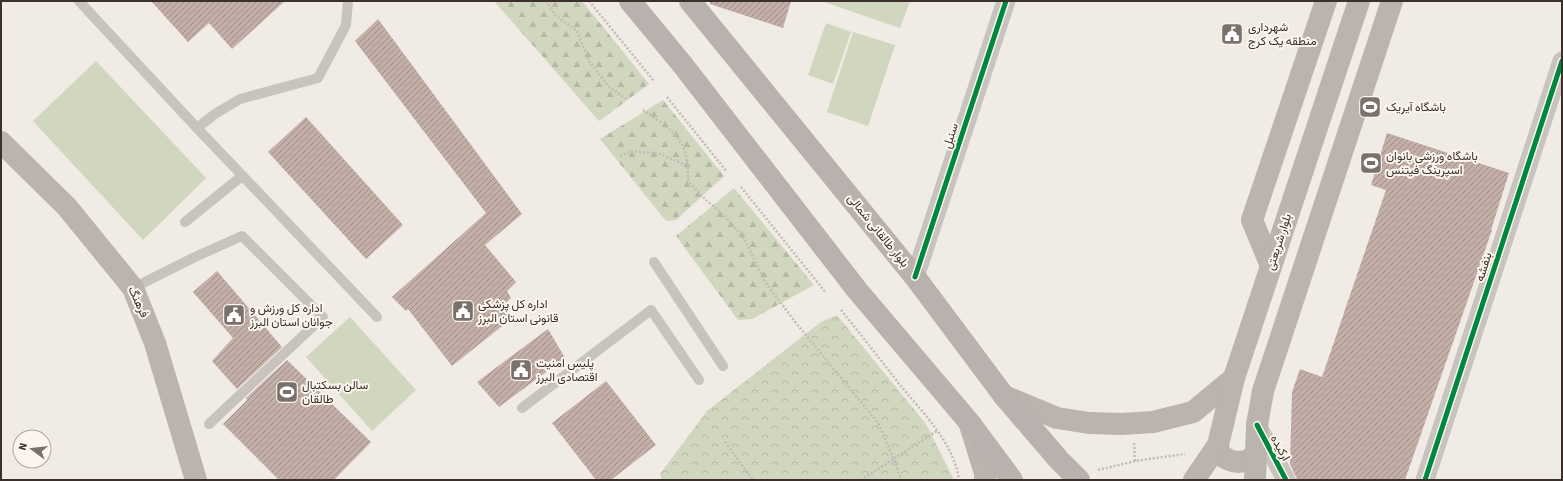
<svg xmlns="http://www.w3.org/2000/svg" width="1563" height="481" font-family="'Source Sans 3',Vazirmatn,sans-serif">
  <style>
    .grass { fill: #d1d6bf }
    .forest { fill: url(#forest-firs) }
    .park { fill: url(#park-crowns) }
    .building { fill: url(#building-hatch) }
    .lines { fill: none; stroke-linecap: round; stroke-linejoin: round }
    .path { stroke: #c2bbb6; stroke-width: 2.5; stroke-dasharray: 2 2; stroke-linecap: butt }
    .service { stroke: #c9c3be; stroke-width: 10 }
    .minor { stroke: #c9c3be; stroke-width: 19 }
    .secondary { stroke: #bab3ae; stroke-width: 22 }
    .primary { stroke: #b8b1ad; stroke-width: 22 }
    .cycleway-casing { stroke: #fbf5ee; stroke-width: 8 }
    .cycleway { stroke: #00873e; stroke-width: 5 }
    .labels { text-anchor: middle; dominant-baseline: central; stroke-width: 4; stroke-linejoin: round; paint-order: stroke }
    .poi-label { font-size: 12px; fill: #3b302b; stroke: #fbf5ee; text-anchor: start }
    .street-label { font-size: 12px; fill: #3b302b; stroke: #fbf5ee }
  </style>
  <defs>
    <pattern id="forest-firs" width="22" height="20" patternUnits="userSpaceOnUse"><rect width="22" height="20" fill="#d1d6bf"/><path d="M5 1l3.5 6h-7zM16 11l3.5 6h-7z" fill="#b4b8a4"/></pattern>
    <pattern id="park-crowns" width="20" height="18" patternUnits="userSpaceOnUse"><rect width="20" height="18" fill="#d1d6bf"/><path d="M2 6a3 3 0 1 1 6 0M12 15a3 3 0 1 1 6 0" fill="none" stroke="#b4b8a4"/></pattern>
    <pattern id="building-hatch" width="6" height="6" patternUnits="userSpaceOnUse"><rect width="6" height="6" fill="#c3afa7"/><path d="M-1 1l2-2M0 6l6-6M5 7l2-2" fill="none" stroke="#a08f88"/></pattern>
  </defs>
  <rect width="100%" height="100%" fill="#f0ebe5"/>
  <g class="grass">
    <path d="M821,1H910L900,28Z"/>
    <path d="M826,23L851,32L833,84L808,75Z"/>
    <path d="M853,32L895,45L868,126L827,112Z"/>
    <path d="M96,61L206,178L143,240L33,121Z"/>
    <path d="M350,317L416,390L372,431L306,357Z"/>
  </g>
  <g class="forest">
    <path d="M494,1H582L649,84L599,121Z"/>
    <path d="M663,100L724,176L676,220L666,221L600,139Z"/>
    <path d="M734,188L814,285L752,319L738,320L676,236Z"/>
  </g>
  <path class="park" d="M837,315L926,424L954,480H662L660,474L707,411L821,322Z"/>
  <g class="building">
    <path d="M151,1H285L232,49L209,23L188,42Z"/>
    <path d="M710,1H791L783,28L710,4Z"/>
    <path d="M378,19L522,214L485,245L516,282L507,291L511,298L503,306L511,319L452,366L408,309L406,311L392,297L486,213L355,41Z"/>
    <path d="M306,117L403,225L366,259L268,152Z"/>
    <path d="M1387,133L1509,173L1491,230H1492L1405,480H1298L1297,479L1290,464L1292,392L1300,369L1322,377L1386,190L1371,185Z"/>
    <path d="M217,271L282,347L237,389L212,361L233,338L193,292Z"/>
    <path d="M548,329L565,358L499,407L477,382Z"/>
    <path d="M287,360L371,442L334,480H279L223,424L247,400L246,398Z"/>
    <path d="M606,381L656,445L611,480H596L552,423Z"/>
  </g>
  <g class="lines">
    <g class="path">
      <path d="M546,1L556,16L577,31L589,61L609,87L628,100"/>
      <path d="M589,1L654,81"/>
      <path d="M667,97L727,172"/>
      <path d="M643,110C655,118 672,129 680,141C687,150 688,169 688,181L707,201L725,216L745,240L765,282L796,323L878,423L894,459L901,480"/>
      <path d="M620,156L632,151L660,154L688,166"/>
      <path d="M741,187L826,293"/>
      <path d="M841,310C861,335 881,360 900,385C923,413 954,443 959,480"/>
      <path d="M725,442L753,480"/>
      <path d="M1134,443L1135,461"/>
      <path d="M1098,470L1135,461L1185,454"/>
      <path d="M861,480L937,431"/>
    </g>
    <g class="service">
      <path d="M79,1L197,128"/>
      <path d="M348,1L346,25L318,78L240,99L215,114L197,128L377,317"/>
      <path d="M185,222L242,176"/>
      <path d="M654,262L723,366"/>
      <path d="M133,288L197,256L242,236L323,317L209,424"/>
      <path d="M522,408L651,310L699,380"/>
    </g>
    <g class="minor">
      <path d="M915,277L1006,1"/>
      <path d="M1257,425L1286,480"/>
      <path d="M1425,480L1562,61"/>
    </g>
    <g class="secondary">
      <path d="M1,142L67,207L133,288L155,343L196,480"/>
      <path d="M1271,266L1252,220L1326,1"/>
      <path d="M1004,396L1057,418L1089,423L1122,424L1153,422L1193,412L1234,378"/>
      <path d="M970,425L985,473V480"/>
      <path d="M1218,445C1217,458 1234,464 1245,461C1250,460 1253,457 1256,454"/>
      <path d="M1194,480L1218,445L1234,378L1359,1"/>
      <path d="M1255,480L1257,425L1263,391L1392,1"/>
    </g>
    <g class="primary">
      <path d="M630,1L682,64L857,290L969,422L1012,480"/>
      <path d="M690,1L915,277L1004,396L1059,460L1079,480"/>
    </g>
    <g class="cycleway-casing">
      <g id="cycleway">
        <path d="M915,277L1006,1"/>
        <path d="M1257,425L1286,480"/>
        <path d="M1425,480L1562,61"/>
      </g>
    </g>
    <use href="#cycleway" class="cycleway"/>
  </g>
  <defs>
    <g id="civic-square" transform="scale(1.15)"><rect x="-9" y="-9" width="18" height="18" rx="4" fill="#7a716c" stroke="#fbf5ee"/><path d="M-.6-6.5H3V-4.5H.6V-3L4-1V1h2V6H-6V1h2V-1L-.6-3ZM-1.2 2.5V6h2.4V2.5Z" fill="#fff"/></g>
    <g id="stadium-square" transform="scale(1.15)"><rect x="-9" y="-9" width="18" height="18" rx="4" fill="#7a716c" stroke="#fbf5ee"/><path d="M0-5a6.5 5 0 1 0 0 10a6.5 5 0 1 0 0-10ZM-3.5-1.8h7v3.6h-7Z" fill="#fff"/></g>
  </defs>
  <g fill-rule="evenodd">
    <use href="#civic-square" x="1232" y="34"/>
    <use href="#stadium-square" x="1370" y="107"/>
    <use href="#stadium-square" x="1371" y="163"/>
    <use href="#civic-square" x="463" y="311"/>
    <use href="#civic-square" x="234" y="315"/>
    <use href="#civic-square" x="521" y="370"/>
    <use href="#stadium-square" x="287" y="392"/>
  </g>
  <g class="labels">
    <g class="poi-label">
      <text x="1248" y="27">شهرداری<tspan x="1248" dy="14">منطقه یک کرج</tspan></text>
      <text x="1386" y="107">باشگاه آیریک</text>
      <text x="1386" y="156">باشگاه ورزشی بانوان<tspan x="1386" dy="14">اسپرینگ فیتنس</tspan></text>
      <text x="478" y="304">اداره کل پزشکی<tspan x="478" dy="14">قانونی استان البرز</tspan></text>
      <text x="250" y="308">اداره کل ورزش و<tspan x="250" dy="14">جوانان استان البرز</tspan></text>
      <text x="536" y="363">پلیس امنیت<tspan x="536" dy="14">اقتصادی البرز</tspan></text>
      <text x="302" y="385">سالن بسکتبال<tspan x="302" dy="14">طالقان</tspan></text>
    </g>
    <g class="street-label">
      <text transform="translate(951 136) rotate(-72)">سنبل</text>
      <text transform="translate(878 231) rotate(51)">بلوار طالقانی شمالی</text>
      <text transform="translate(1279 242) rotate(-72)">بلوار شریعتی</text>
      <text transform="translate(1484 267) rotate(-72)">بنفشه</text>
      <text transform="translate(138 302) rotate(65)">فرهنگ</text>
      <text transform="translate(1280 448) rotate(61)">ارکیده</text>
    </g>
  </g>
  <rect width="1563" height="481" fill="none" stroke="#3b302b" stroke-width="4"/>
  <g transform="translate(32 449) rotate(285)"><circle r="19" fill="#fbf5ee" stroke="#aea6a0"/>
  <path d="M0-3L7 15L0 10L-7 15Z" fill="#7a716c"/>
  <text y="-6" font-size="11" font-weight="bold" text-anchor="middle" fill="#3b302b">N</text>
  </g>
</svg>
